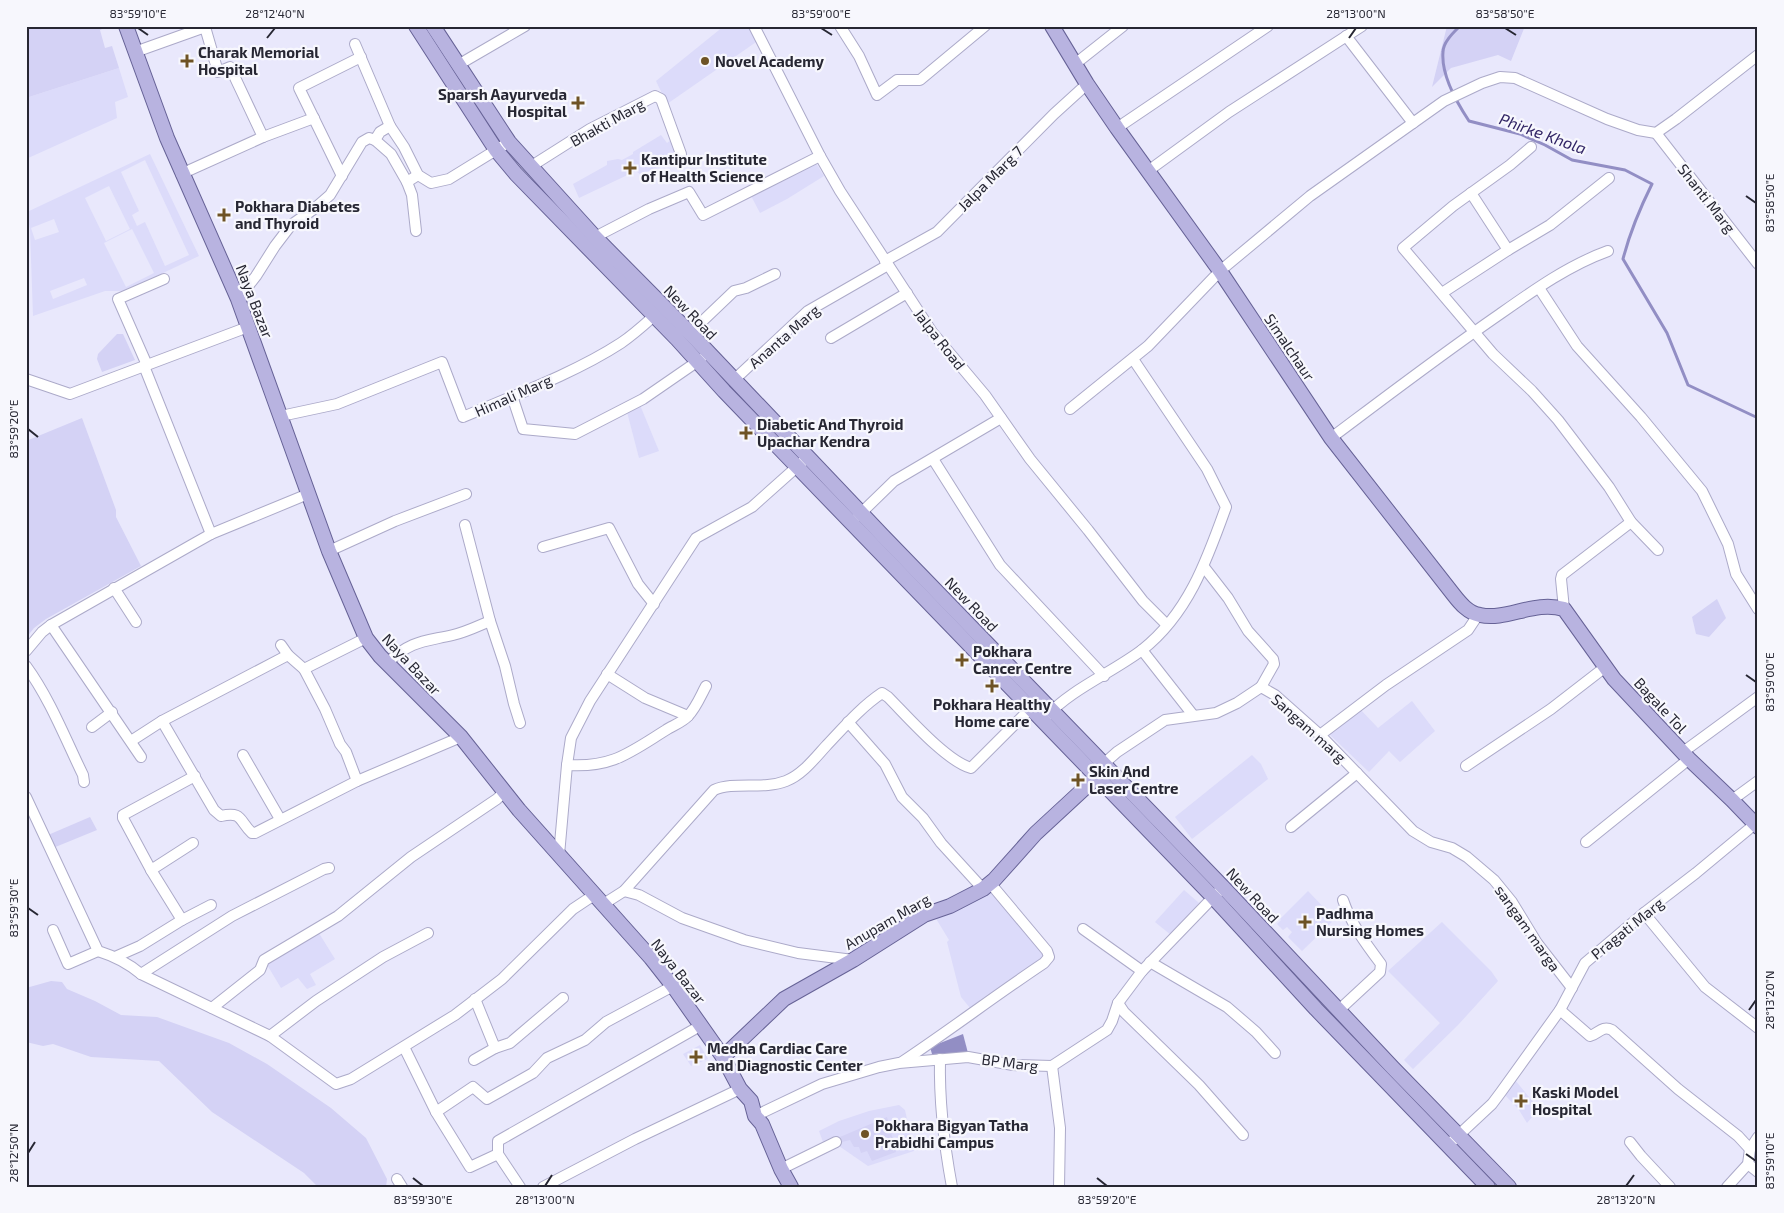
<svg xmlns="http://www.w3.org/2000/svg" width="1784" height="1213" font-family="'Exo 2',sans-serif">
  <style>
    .built { fill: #dcdbfa; fill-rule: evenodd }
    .green { fill: #d4d2f5 }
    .water { fill: #928ec4 }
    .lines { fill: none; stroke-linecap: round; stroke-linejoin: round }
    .stream { stroke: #928ec4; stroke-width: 3 }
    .minor-casing { stroke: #acaac9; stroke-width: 12 }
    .major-casing { stroke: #666296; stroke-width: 16 }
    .minor { stroke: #fff; stroke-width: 10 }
    .major { stroke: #b8b3e0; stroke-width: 14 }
    .ticks { fill: none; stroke: #272733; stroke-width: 2 }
    .poi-dot { fill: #6e5325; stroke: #f7f7fd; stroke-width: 2 }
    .labels { text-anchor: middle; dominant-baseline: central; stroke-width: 4.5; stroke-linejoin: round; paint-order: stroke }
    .poi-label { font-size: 15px; font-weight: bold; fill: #272733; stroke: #f7f7fd; text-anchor: start }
    .street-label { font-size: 15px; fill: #272733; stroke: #f7f7fd }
    .water-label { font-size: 16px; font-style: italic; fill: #312465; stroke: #f7f7fd }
    .neatline { fill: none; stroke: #272733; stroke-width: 2 }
    .ticks-label { font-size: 12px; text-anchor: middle; fill: #272733 }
  </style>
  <rect width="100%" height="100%" fill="#e9e8fc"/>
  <g class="built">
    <path d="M724,26H750L759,40L667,104L656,81Z"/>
    <path d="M119,68L128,97L115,102L117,118L26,159V98Z"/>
    <path d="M661,135L667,143L674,138L681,160L640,174L636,171L579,198L573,184L607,165V161L618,159L622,160L633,154V152Z"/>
    <path d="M150,154L199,256L125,291H105L33,316L30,230L27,212ZM145,160L189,255L165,266L145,222L137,226L132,215L139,211L121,172ZM109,186L130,229L106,241L85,198ZM54,219L59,232L35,240L31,228ZM132,229L154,273L126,287L104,243ZM84,278L87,285L53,299L50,291Z"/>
    <path d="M814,160L824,176L787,199L760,213L749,192Z"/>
    <path d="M640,405L659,451L639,458L627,412Z"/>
    <path d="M1412,701L1435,731L1400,762L1389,751L1369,772L1328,733L1358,707L1378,728Z"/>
    <path d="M1252,755L1261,764L1268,779L1192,839L1175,817Z"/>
    <path d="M990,889L1018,919L1045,957L970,1008L961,997L947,942L949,940L935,917Z"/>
    <path d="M1184,890L1199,903L1171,935L1155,922Z"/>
    <path d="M1308,891L1328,912L1331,909L1338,916L1302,951L1288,937L1292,932L1287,927L1283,930L1277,924L1281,920L1280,919Z"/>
    <path d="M1442,922L1491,971L1498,981L1458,1025L1413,1069L1404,1060L1440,1023L1388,971Z"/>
    <path d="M317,930L335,959L310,974L316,985L307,989L298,978L281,988L266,963Z"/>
    <path d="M700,1045L708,1059L691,1066L683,1054Z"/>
    <path d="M1515,1080L1539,1109L1527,1123L1519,1110L1505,1095Z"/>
    <path d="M899,1105L905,1110L914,1151L868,1166L839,1146L836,1137L823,1142L819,1131L839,1121L869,1111Z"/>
  </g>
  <g class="green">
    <path d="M26,26H103L104,28L100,30L105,48L112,46L119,68L26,98Z"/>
    <path d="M1447,26H1525L1511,61L1498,55L1451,68L1432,87Z"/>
    <path d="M117,334H123L135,360L102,372L97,359L98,354Z"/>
    <path d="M82,418L116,510V517L141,566L46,619L34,628L26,638V441Z"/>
    <path d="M1717,599L1726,618L1709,637L1696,634L1692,617Z"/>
    <path d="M90,817L97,830L53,848L48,835Z"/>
    <path d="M51,981L62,982L67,989L95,1001L121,1015L157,1017L229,1043L267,1064L331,1108L366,1138L387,1179L386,1187H318L304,1173L212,1112L159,1061L91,1057L53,1044L43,1046L26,1042V988Z"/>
    <path d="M887,1117L896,1152L872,1161L867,1151L861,1153L859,1147H854L850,1140L842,1142L840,1137Z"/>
  </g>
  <path class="water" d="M963,1034L968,1053L932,1054L930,1047Z"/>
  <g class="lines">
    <path class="stream" d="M1460,26C1454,32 1443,42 1443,52C1441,75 1457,103 1469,121L1520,134L1545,145L1572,160L1625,170L1652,184C1640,208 1630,232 1623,259L1667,333L1688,385L1758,418"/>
    <g class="minor-casing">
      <g id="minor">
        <path d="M754,26L820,156L840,191L932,332L985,395L1030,459L1088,530L1143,601L1167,625"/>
        <path d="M840,26L859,56L877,95L897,80H920L985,26"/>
        <path d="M1346,36L1413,123"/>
        <path d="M355,44L390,126"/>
        <path d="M135,52L205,27L218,72L230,67L263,137"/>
        <path d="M1075,64L1123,26"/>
        <path d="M458,65L525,26"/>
        <path d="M1117,128L1268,26"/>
        <path d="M1656,133L1758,264"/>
        <path d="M375,140L391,154L407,182"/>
        <path d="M1531,147L1510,165L1453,206L1403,248L1493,354L1532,391L1558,420L1609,487L1631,522L1658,550"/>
        <path d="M530,167L590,129L655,96L661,99L681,154"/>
        <path d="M1148,171L1229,112L1362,26"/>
        <path d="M181,174L263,137L314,118"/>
        <path d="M342,176L299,88L361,57"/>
        <path d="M1471,193L1508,250"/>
        <path d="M416,231L412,195L407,182L418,175"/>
        <path d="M595,237L649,209L689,192L703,215L820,156"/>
        <path d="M885,261L937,232L1054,114L1087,84"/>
        <path d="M1539,288L1577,346L1641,417L1702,491L1728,544L1736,574L1758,609"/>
        <path d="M1442,293L1508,250L1550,225L1609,178"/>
        <path d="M238,299L256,276L275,246L291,225L314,209L330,195L362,142L369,138L375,140L380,132L390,126L404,147L418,175L431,183L449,179L509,142"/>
        <path d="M690,333L734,291L746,288L775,274"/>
        <path d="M831,338L907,293"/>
        <path d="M147,365L118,299L164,279"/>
        <path d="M144,366L211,534"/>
        <path d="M26,379L70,394L248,327"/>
        <path d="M734,380L808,311L888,265"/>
        <path d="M512,396L523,429L575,434L643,399L701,359"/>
        <path d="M1070,409L1148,346L1220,271L1310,196L1444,101L1482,83L1500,77L1515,78L1607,119L1638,130L1656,133L1676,119L1758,55"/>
        <path d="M281,416L337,404L442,362L463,417C515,395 575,373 621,343C633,335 644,325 654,316"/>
        <path d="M1331,438C1387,396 1442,354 1500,314C1534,290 1569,265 1608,251"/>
        <path d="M933,459L1000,565L1104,676"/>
        <path d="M858,516L894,481L1001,418"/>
        <path d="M465,525L490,621L505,666L514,704L520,723"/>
        <path d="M543,547L609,528L638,584L654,604"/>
        <path d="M329,551L395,521L466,494"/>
        <path d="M1204,567L1228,598L1248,631L1273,659L1274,664L1261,687"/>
        <path d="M114,588L136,622"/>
        <path d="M1564,609L1561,579L1562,575L1631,522"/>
        <path d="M51,625L141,757"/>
        <path d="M281,645L288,655L304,669L325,709L340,744L346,752L357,781"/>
        <path d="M1142,650L1193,715"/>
        <path d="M26,651L42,632L51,625L195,543L211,534L308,494"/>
        <path d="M387,663C412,640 423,642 453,635C466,632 478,626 490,621"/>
        <path d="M26,666C50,699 65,738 83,775L84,782"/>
        <path d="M304,669L366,638"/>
        <path d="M607,674L645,698L688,716"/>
        <path d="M1047,716C1070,690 1113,672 1142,650C1188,614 1207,560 1226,507L1207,469L1133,359"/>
        <path d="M162,721L214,810L221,816C243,811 239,821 252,833H255L357,781L461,737"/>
        <path d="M848,722L885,764L902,797L923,818L941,843L983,889"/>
        <path d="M92,727L112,712"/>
        <path d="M1320,735L1386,685L1468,630L1478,615"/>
        <path d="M131,741L162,721L288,655"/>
        <path d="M1683,752L1758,697"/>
        <path d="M243,755L280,819"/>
        <path d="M567,765C612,768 629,753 666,730C672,726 683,722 688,716C696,708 701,695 706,686"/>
        <path d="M1466,766L1551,709L1604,668"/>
        <path d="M1099,768L1117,752L1165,720L1216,713L1237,703L1261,687L1275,695L1320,735L1413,831L1431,842L1452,848L1467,857L1494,880L1512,902L1537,943L1572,988"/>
        <path d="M26,797L98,951C114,956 128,963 141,974L270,1036L336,1084L351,1079L455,1015L502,979L573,909L594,895"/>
        <path d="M1732,800L1758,781"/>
        <path d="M1291,827L1357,773"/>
        <path d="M1586,842L1689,759"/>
        <path d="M193,843L151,870L123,818V815L195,776"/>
        <path d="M559,855L567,765L571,738L590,701L696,538L752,507L808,457"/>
        <path d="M624,891L639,895L682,918L744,940L798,953L853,960"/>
        <path d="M602,905L624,891L714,790C734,781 763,790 786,781C802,775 815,758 826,746C844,727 861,707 882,693L888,697C907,716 946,761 971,768L1035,704"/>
        <path d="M1644,913L1705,987L1758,1028"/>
        <path d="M182,920L211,905"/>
        <path d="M1083,929L1142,971"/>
        <path d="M53,930L68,964L98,951"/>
        <path d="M115,957L140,946L182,920L151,870"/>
        <path d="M1150,962L1227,1007L1256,1032L1275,1053"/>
        <path d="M141,974L232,916L324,869L329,868"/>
        <path d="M475,999L495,1048L510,1043L563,998"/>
        <path d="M1118,1003L1124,1012L1199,1085L1243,1135"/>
        <path d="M212,1008L260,970L264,960L338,916L411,857L497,799L504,792"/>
        <path d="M1339,1010L1380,972L1381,964C1366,944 1351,924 1343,900"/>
        <path d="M1560,1010L1590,1036C1598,1034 1602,1025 1612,1030L1678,1089L1738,1136L1750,1149"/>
        <path d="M270,1036L316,1001L383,957L428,933"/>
        <path d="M404,1047L436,1112L470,1167L498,1154L520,1187"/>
        <path d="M940,1059C939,1102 944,1144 952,1187"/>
        <path d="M474,1060L495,1048"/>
        <path d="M902,1062C950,1030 996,995 1044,963L1049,957L1047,951L990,883"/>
        <path d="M1052,1066L1060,1128L1059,1187"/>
        <path d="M436,1112L473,1087L487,1099L533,1073L547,1058L585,1040L606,1022L673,986"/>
        <path d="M755,1116L822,1084L879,1067L899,1063L968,1057L1013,1065L1052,1066L1107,1030L1112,1021L1118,1003L1142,971L1223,887"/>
        <path d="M1630,1142L1641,1156L1670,1187"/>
        <path d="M1447,1146L1492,1104L1501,1092L1560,1010L1585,963L1644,913L1696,873L1755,824"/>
        <path d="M498,1154V1141L700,1026"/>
        <path d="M1748,1164L1758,1172"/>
        <path d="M781,1169L836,1142"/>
        <path d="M397,1179L402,1187"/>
        <path d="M543,1187L635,1139L740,1089"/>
        <path d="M1727,1187L1748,1164L1750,1149L1758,1137"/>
      </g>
    </g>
    <g class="major-casing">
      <g id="major">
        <path d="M126,26L167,138L238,299L329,551L366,638L380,656L461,737L519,810L651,958L673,986L723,1057L740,1089L751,1101L755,1116L762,1124L781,1169L791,1187"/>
        <path d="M416,26L496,150L516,174L677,339L724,391L1213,897L1316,1009L1488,1187"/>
        <path d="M433,26L509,142L595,237L690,333L883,536L1223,887L1393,1068L1509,1187"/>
        <path d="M1052,26L1087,84L1117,128L1220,271L1331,438L1453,594C1460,603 1468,613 1480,615C1507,621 1534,600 1564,609L1614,679L1689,759L1732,800L1758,827"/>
        <path d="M723,1057L784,999L853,960L924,915L950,906L983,889L994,880L1036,833L1102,772"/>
      </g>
    </g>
    <use href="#minor" class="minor"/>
    <use href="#major" class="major"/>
  </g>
  <path class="ticks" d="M138,28L148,35M821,28L832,35M1505,28L1516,35M267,38L275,28M1349,38L1356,28M1746,196L1756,203M28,429L38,437M1746,675L1756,682M28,908L38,915M1749,1010L1756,1000M28,1153L35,1142M1746,1154L1756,1161M413,1178L423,1186M1097,1178L1107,1186M545,1186L552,1175M1626,1186L1634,1175"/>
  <g class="poi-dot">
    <path d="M184.5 53.5h5v5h5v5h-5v5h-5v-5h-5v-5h5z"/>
    <circle cx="705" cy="61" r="5"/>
    <path d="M575.5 95.5h5v5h5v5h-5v5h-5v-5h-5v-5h5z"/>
    <path d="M627.5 160.5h5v5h5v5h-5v5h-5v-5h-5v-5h5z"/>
    <path d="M221.5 207.5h5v5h5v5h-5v5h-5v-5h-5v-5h5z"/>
    <path d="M743.5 425.5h5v5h5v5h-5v5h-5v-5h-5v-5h5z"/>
    <path d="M959.5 652.5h5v5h5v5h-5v5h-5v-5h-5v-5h5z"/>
    <path d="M989.5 678.5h5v5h5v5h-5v5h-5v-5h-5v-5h5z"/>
    <path d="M1075.5 772.5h5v5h5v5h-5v5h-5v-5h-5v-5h5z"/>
    <path d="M1302.5 914.5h5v5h5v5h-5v5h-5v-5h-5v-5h5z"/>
    <path d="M693.5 1049.5h5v5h5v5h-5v5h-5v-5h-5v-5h5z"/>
    <path d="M1518.5 1093.5h5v5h5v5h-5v5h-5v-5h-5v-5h5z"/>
    <circle cx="865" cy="1134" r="5"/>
  </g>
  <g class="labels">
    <g class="poi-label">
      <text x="198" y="52">Charak Memorial<tspan x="198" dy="17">Hospital</tspan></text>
      <text x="715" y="61">Novel Academy</text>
      <text x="567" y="94" text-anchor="end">Sparsh Aayurveda<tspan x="567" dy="17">Hospital</tspan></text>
      <text x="641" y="159">Kantipur Institute<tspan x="641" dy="17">of Health Science</tspan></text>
      <text x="235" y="206">Pokhara Diabetes<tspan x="235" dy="17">and Thyroid</tspan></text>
      <text x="757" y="424">Diabetic And Thyroid<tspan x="757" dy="17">Upachar Kendra</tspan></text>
      <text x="973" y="651">Pokhara<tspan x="973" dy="17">Cancer Centre</tspan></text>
      <text x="992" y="704" text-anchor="middle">Pokhara Healthy<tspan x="992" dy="17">Home care</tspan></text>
      <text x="1089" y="771">Skin And<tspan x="1089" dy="17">Laser Centre</tspan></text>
      <text x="1316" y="913">Padhma<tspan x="1316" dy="17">Nursing Homes</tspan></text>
      <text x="707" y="1048">Medha Cardiac Care<tspan x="707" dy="17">and Diagnostic Center</tspan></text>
      <text x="1532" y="1092">Kaski Model<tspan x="1532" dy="17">Hospital</tspan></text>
      <text x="875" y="1125">Pokhara Bigyan Tatha<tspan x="875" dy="17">Prabidhi Campus</tspan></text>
    </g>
    <g class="street-label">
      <text transform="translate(607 122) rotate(-29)">Bhakti Marg</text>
      <text transform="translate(990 178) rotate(-45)">Jalpa Marg 7</text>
      <text transform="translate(1707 198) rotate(52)">Shanti Marg</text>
      <text transform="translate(255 301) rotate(69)">Naya Bazar</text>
      <text transform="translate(691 312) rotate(46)">New Road</text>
      <text transform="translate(784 336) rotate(-41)">Ananta Marg</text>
      <text transform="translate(940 339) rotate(52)">Jalpa Road</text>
      <text transform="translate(1290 347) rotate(56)">Simalchaur</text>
      <text transform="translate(513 395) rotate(-24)">Himali Marg</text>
      <text transform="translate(972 604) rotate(46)">New Road</text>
      <text transform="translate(412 664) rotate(47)">Naya Bazar</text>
      <text transform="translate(1661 705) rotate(47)">Bagale Tol</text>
      <text transform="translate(1309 728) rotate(42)">Sangam marg</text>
      <text transform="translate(1253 895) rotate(47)">New Road</text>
      <text transform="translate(887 921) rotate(-30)">Anupam Marg</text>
      <text transform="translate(1528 928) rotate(55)">sangam marga</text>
      <text transform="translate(1627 928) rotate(-39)">Pragati Marg</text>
      <text transform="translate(679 971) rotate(52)">Naya Bazar</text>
      <text transform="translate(1010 1062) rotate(7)">BP Marg</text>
    </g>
    <g class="water-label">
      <text transform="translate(1543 133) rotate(20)">Phirke Khola</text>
    </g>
  </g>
  <rect width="1784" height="1213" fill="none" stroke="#f7f7fd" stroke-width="55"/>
  <rect x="28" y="28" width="1728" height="1158" class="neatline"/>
  <g class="ticks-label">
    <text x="138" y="18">83°59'10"E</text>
    <text x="275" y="18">28°12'40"N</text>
    <text x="821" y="18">83°59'00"E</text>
    <text x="1356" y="18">28°13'00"N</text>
    <text x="1505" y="18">83°58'50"E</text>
    <text transform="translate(1770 203) rotate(-90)" y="4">83°58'50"E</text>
    <text transform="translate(14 429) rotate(-90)" y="4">83°59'20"E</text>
    <text transform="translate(1770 682) rotate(-90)" y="4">83°59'00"E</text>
    <text transform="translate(14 908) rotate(-90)" y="4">83°59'30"E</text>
    <text transform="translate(1770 1000) rotate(-90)" y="4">28°13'20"N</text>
    <text transform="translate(14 1153) rotate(-90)" y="4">28°12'50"N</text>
    <text transform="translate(1770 1161) rotate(-90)" y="4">83°59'10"E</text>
    <text x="423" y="1204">83°59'30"E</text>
    <text x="545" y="1204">28°13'00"N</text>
    <text x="1107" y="1204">83°59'20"E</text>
    <text x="1626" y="1204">28°13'20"N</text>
  </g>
</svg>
